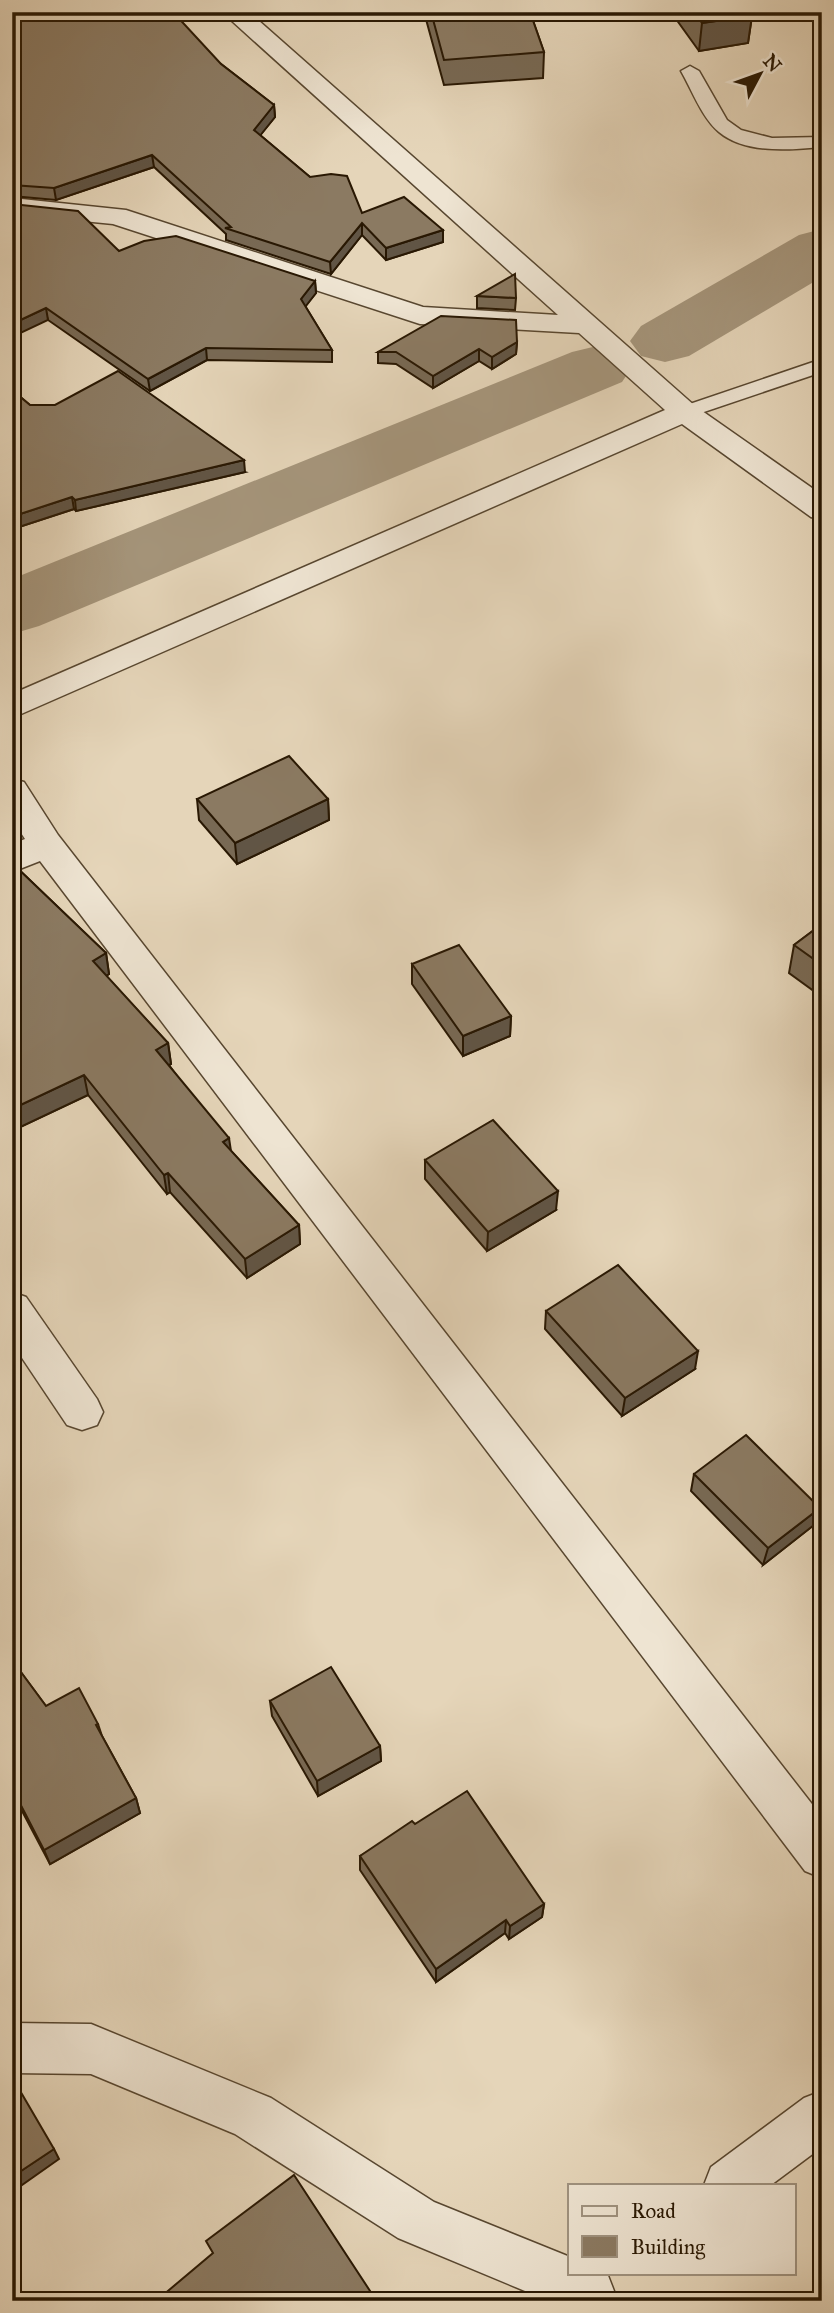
<svg xmlns="http://www.w3.org/2000/svg" width="834" height="2313" font-family="'IM FELL Great Primer',serif">
  <style>
    .lines { fill: none; stroke-linecap: round; stroke-linejoin: round }
    .river { fill: #a5957b; fill-rule: evenodd }
    .service-casing { stroke: #584730; stroke-width: 3 }
    .minor-casing { stroke: #584730; stroke-width: 3 }
    .service { fill: #eee4d2; fill-rule: evenodd }
    .minor { fill: #eee4d2; fill-rule: evenodd }
    .wall { fill: #786954; stroke: #291803; stroke-width: 2 }
    .shaded-wall { fill: #615545; stroke: #291803; stroke-width: 2 }
    .building { fill: #8b7a62; stroke: #291803; stroke-width: 2 }
  </style>
  <rect width="100%" height="100%" fill="#e5d5b9"/>
  <filter id="stains"><feTurbulence type="fractalNoise" baseFrequency=".00286" numOctaves="4"/><feColorMatrix values="0 0 0 0 .2 0 0 0 0 .09 0 0 0 0 .02 0 0 0 .5 -.17"/></filter>
  <radialGradient id="worn" r=".72"><stop offset=".6" stop-color="#630" stop-opacity="0"/><stop offset="1" stop-color="#630" stop-opacity=".3"/></radialGradient>
  <g class="lines">
    <g class="river">
      <path d="M822,229V277L689,356L665,362L641,356L630,341L641,326L799,235Z"/>
      <path d="M597,346L622,352L632,367L622,382L39,626L12,634V579L572,352Z"/>
    </g>
    <g class="service-casing">
      <g id="service">
        <path d="M690,66L699,71L727,120L741,130L772,138L822,137V147C790,150 745,154 719,132C702,118 692,90 681,71Z"/>
        <path d="M822,359V372L692,416H678L675,412L678,408Z"/>
      </g>
    </g>
    <g class="minor-casing">
      <g id="minor">
        <path d="M222,12H249L695,406L822,495V520L811,517L682,424L12,718V694L665,410L579,333L420,324L113,224L12,214V198L126,210L423,307L558,315Z"/>
        <path d="M12,779L24,782L58,835L822,1817V1878L805,1871L40,861L12,872V844L25,839L12,819Z"/>
        <path d="M12,1292L26,1297L97,1399L103,1412L97,1425L82,1430L67,1425L12,1343Z"/>
        <path d="M12,2023L91,2024L271,2098L434,2202L570,2257V2273H607L614,2291L610,2301H549L398,2238L235,2134L91,2074L12,2073Z"/>
        <path d="M822,2091V2147L771,2185H704L711,2167L804,2098Z"/>
      </g>
    </g>
    <use href="#service" class="service"/>
    <use href="#minor" class="minor"/>
  </g>
  <g class="wall">
    <path d="M12,12L221,64L274,105L275,117L260,135L310,177L362,213L443,230V242L386,260L362,235L331,274L226,240V234L154,167L56,200L12,196Z"/>
    <path d="M424,12H530L544,52L543,78L444,85Z"/>
    <path d="M671,12H749L752,16L748,43L699,51Z"/>
    <path d="M12,204L119,251L315,281L316,293L305,306L332,350V362L207,360L150,391L48,320Z"/>
    <path d="M477,296L516,298L515,310L477,308Z"/>
    <path d="M517,342L516,354L492,369L479,361L433,388L396,364L378,363V352Z"/>
    <path d="M12,390L30,405L245,472L76,511L74,509L19,527L12,517Z"/>
    <path d="M197,799H328L329,820L237,864L199,820Z"/>
    <path d="M12,863L106,953L109,974L106,976L168,1043L171,1064L169,1065L231,1151L299,1225L300,1244L247,1278L170,1192L167,1194L88,1095L12,1131Z"/>
    <path d="M822,924V997L789,973L794,945Z"/>
    <path d="M412,964L511,1016L510,1036L463,1056L412,984Z"/>
    <path d="M425,1160L556,1210L487,1251L425,1179Z"/>
    <path d="M546,1311L695,1369L622,1416L545,1329Z"/>
    <path d="M694,1474L820,1508L814,1525L763,1565L691,1491Z"/>
    <path d="M12,1660L46,1706L98,1724L102,1736L136,1798L140,1813L50,1864L12,1792Z"/>
    <path d="M270,1701L380,1746L381,1761L318,1796L272,1716Z"/>
    <path d="M415,1824L544,1904L542,1917L509,1939L505,1933L436,1982L360,1870V1856Z"/>
  </g>
  <g class="shaded-wall">
    <path d="M752,16L748,43L699,51L702,23Z"/>
    <path d="M274,105L275,117L255,142L254,130Z"/>
    <path d="M152,155L154,167L56,200L54,188Z"/>
    <path d="M362,223V235L331,274L330,262Z"/>
    <path d="M443,230V242L386,260V248Z"/>
    <path d="M315,281L316,293L302,311L301,299Z"/>
    <path d="M46,308L48,320L12,337V324Z"/>
    <path d="M517,342L516,354L492,369V357Z"/>
    <path d="M206,348L207,360L150,391L148,379Z"/>
    <path d="M479,349V361L433,388V376Z"/>
    <path d="M244,460L245,472L76,511L75,500Z"/>
    <path d="M72,497L74,509L19,527L17,515Z"/>
    <path d="M328,799L329,820L237,864L235,843Z"/>
    <path d="M106,953L109,974L97,982L93,961Z"/>
    <path d="M511,1016L510,1036L463,1056V1036Z"/>
    <path d="M168,1043L171,1064L159,1070L156,1050Z"/>
    <path d="M84,1075L88,1095L12,1131V1109Z"/>
    <path d="M229,1138L232,1158L223,1142Z"/>
    <path d="M168,1173L170,1192L167,1194L164,1175Z"/>
    <path d="M558,1191L556,1210L487,1251L488,1232Z"/>
    <path d="M299,1225L300,1244L247,1278L245,1259Z"/>
    <path d="M698,1351L695,1369L622,1416L625,1398Z"/>
    <path d="M820,1508L814,1525L763,1565L768,1548Z"/>
    <path d="M380,1746L381,1761L318,1796L317,1781Z"/>
    <path d="M136,1798L140,1813L50,1864L44,1850Z"/>
    <path d="M544,1904L542,1917L509,1939L510,1926Z"/>
    <path d="M506,1920L505,1933L436,1982V1969Z"/>
    <path d="M54,2149L59,2159L12,2192V2177Z"/>
  </g>
  <g class="building">
    <path d="M12,12H173L221,64L274,105L254,130L310,177L331,174L347,176L362,213L404,197L443,230L386,248L362,223L330,262L225,228L231,227L152,155L54,188L12,185Z"/>
    <path d="M431,12H530L544,52L444,60Z"/>
    <path d="M694,12H749L752,16L702,23Z"/>
    <path d="M12,204L78,211L119,251L144,241L176,236L315,281L301,299L332,350L206,348L148,379L46,308L12,324Z"/>
    <path d="M515,274L516,298L477,296Z"/>
    <path d="M441,316L516,320L517,342L492,357L479,349L433,376L396,352H378Z"/>
    <path d="M118,371L244,460L75,500L72,497L17,515L12,508V390L30,405H55Z"/>
    <path d="M289,756L328,799L235,843L197,799Z"/>
    <path d="M12,863L106,953L93,961L168,1043L156,1050L229,1138L223,1142L299,1225L245,1259L168,1173L164,1175L84,1075L12,1109Z"/>
    <path d="M822,924V965L794,945Z"/>
    <path d="M459,945L511,1016L463,1036L412,964Z"/>
    <path d="M493,1120L558,1191L488,1232L425,1160Z"/>
    <path d="M618,1265L698,1351L625,1398L546,1311Z"/>
    <path d="M746,1435L820,1508L768,1548L694,1474Z"/>
    <path d="M12,1660L46,1706L79,1688L98,1724L96,1725L136,1798L44,1850L12,1788Z"/>
    <path d="M331,1667L380,1746L317,1781L270,1701Z"/>
    <path d="M467,1791L544,1904L510,1926L506,1920L436,1969L360,1856L412,1821L415,1824Z"/>
    <path d="M12,2077L54,2149L12,2177Z"/>
    <path d="M294,2175L374,2297L370,2301H156L213,2253L206,2241Z"/>
  </g>
  <rect width="834" height="2313" fill="none" stroke="#e5d5b9" stroke-width="42"/>
  <rect x="14" y="14" width="806" height="2285" fill="none" stroke="#291803" stroke-width="3.5"/>
  <rect x="21" y="21" width="792" height="2271" fill="none" stroke="#291803" stroke-width="2"/>
  <rect x="568" y="2184" width="228" height="91" fill="#eee4d2" stroke="#9f927f" stroke-width="2"/>
  <rect x="582" y="2206" width="35" height="10" fill="#eee4d2" stroke="#9f927f" stroke-width="2"/>
  <text x="631" y="2218" font-size="21" fill="#291803">Road</text>
  <rect x="582" y="2236" width="35" height="21" fill="#8b7a62" stroke="#9f927f" stroke-width="2"/>
  <text x="631" y="2254" font-size="21" fill="#291803">Building</text>
  <g transform="translate(760 74) rotate(49)" stroke="#eee4d2" stroke-width="5" paint-order="stroke">
  <path d="M0-5L12 26L0 18L-12 26Z" fill="#291803"/>
  <text y="-10" font-size="19" font-weight="bold" text-anchor="middle" fill="#291803">N</text>
  </g>
  <rect width="100%" height="100%" filter="url(#stains)"/>
  <rect width="100%" height="100%" fill="url(#worn)"/>
</svg>
